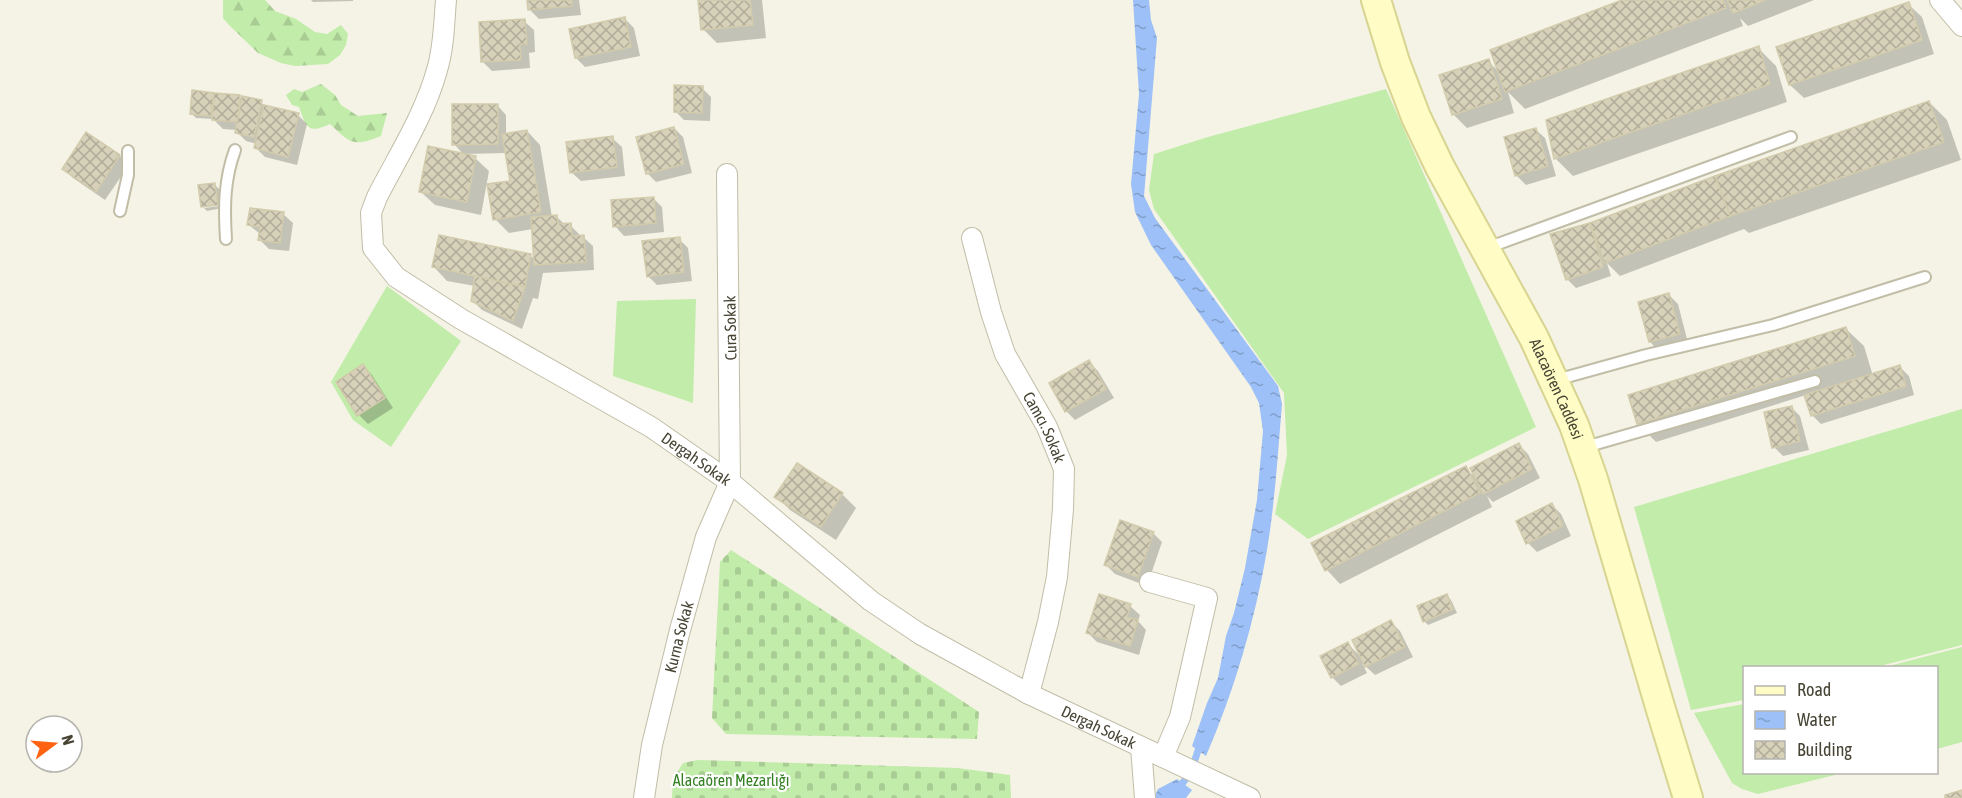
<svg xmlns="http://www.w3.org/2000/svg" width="1962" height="798" font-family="'Asap Condensed',sans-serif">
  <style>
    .grass { fill: #c2ecaa }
    .forest { fill: url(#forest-firs) }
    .cemetery { fill: url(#cemetery-stones) }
    .water { fill: url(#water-ripples) }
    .shadow { fill: #0003 }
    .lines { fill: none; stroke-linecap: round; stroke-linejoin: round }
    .stream { stroke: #9cc0f7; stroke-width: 7 }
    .building { fill: url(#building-cross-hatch); stroke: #d2cbac; stroke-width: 1.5 }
    .lane-casing { stroke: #c1bda7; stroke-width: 14 }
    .street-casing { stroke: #c1bda7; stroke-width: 22 }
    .secondary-casing { stroke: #d8d491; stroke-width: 32 }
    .lane { stroke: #fff; stroke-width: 10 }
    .street { stroke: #fff; stroke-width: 20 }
    .secondary { stroke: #fffcc5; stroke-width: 28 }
    .labels { text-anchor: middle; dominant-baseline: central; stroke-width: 4.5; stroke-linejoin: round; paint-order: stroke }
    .street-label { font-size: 16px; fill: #474434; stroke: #fff }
    .park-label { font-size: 16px; fill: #337f22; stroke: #fff }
  </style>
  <defs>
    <pattern id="forest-firs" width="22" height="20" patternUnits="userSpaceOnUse" patternTransform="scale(1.5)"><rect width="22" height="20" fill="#c2ecaa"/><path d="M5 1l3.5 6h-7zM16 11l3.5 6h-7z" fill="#a8cc93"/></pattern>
    <pattern id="cemetery-stones" width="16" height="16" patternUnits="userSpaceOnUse" patternTransform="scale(1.5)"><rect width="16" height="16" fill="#c2ecaa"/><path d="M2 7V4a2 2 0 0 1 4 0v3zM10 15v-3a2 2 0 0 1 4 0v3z" fill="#a8cc93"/></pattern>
    <pattern id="water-ripples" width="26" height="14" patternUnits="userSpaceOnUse" patternTransform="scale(1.5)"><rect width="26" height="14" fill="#9cc0f7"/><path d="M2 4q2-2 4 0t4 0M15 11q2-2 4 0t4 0" fill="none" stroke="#819ec9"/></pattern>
    <pattern id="building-cross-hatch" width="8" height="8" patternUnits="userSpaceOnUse" patternTransform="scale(1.5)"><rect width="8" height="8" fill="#d7d1ba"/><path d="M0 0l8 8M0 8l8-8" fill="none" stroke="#b0ab98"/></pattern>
  </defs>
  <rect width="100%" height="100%" fill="#f4f3e5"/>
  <g class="grass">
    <path d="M1386,89L1536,427L1308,539L1275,514L1287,455L1284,393L1154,209L1149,190L1154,154L1208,137Z"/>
    <path d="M387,286L461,341L391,447L353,420L331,382Z"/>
    <path d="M696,299L693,403L613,376L617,301Z"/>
    <path d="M1962,409V645L1876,667L1744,668V700L1691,710L1634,507Z"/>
    <path d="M1962,647V742L1937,749L1936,668L1885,667Z"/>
    <path d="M1744,704V772L1843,773L1758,794L1742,789L1732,783L1694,713Z"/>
  </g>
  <g class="forest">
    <path d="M223,0H265L275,11L296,19L315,32L327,34L341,25L348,34L346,45L340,55L328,64L295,66L281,63L258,53L229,25L223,18Z"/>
    <path d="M321,84L335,95L341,105L358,116L387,113L381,136C353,147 351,144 330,124C307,135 306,126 299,107L292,105L286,95L294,89L302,92Z"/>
  </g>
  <g class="cemetery">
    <path d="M731,550L979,712L977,739L726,734L712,718L720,562Z"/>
    <path d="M698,760L958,768L1010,775L1011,798H672L673,779L683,763Z"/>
  </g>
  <g class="water">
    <path d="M1133,0H1149L1151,20L1157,38L1144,196L1155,218L1278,386L1282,404C1278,452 1275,502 1267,550C1255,621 1234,691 1206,756L1192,746L1207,703L1218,678L1226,636L1234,613L1245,568L1257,500L1263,431L1259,403L1251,387L1151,245L1135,212L1131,184L1139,94Z"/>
    <path d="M1177,779L1192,790L1186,798H1154L1158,789Z"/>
  </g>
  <g class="shadow">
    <path d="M311,0H353V1L313,2Z"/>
    <path d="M529,0H579L581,15L539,19L530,10Z"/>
    <path d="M700,0H762L766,38L717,43L703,29Z"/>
    <path d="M1626,0H1814L1748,26L1740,18L1743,26L1525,109L1508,92L1514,113L1467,128L1453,114L1488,61L1499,72Z"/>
    <path d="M1908,4L1922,17L1934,54L1804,98L1790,85Z"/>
    <path d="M625,19L634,28L640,56L585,67L576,58Z"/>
    <path d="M524,21L534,30L535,52L529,53L530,68L492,71L483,62Z"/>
    <path d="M1758,48L1776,66L1787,102L1573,176L1555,158Z"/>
    <path d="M702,88L711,97L710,121L684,120L675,111Z"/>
    <path d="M213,94L239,96L243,100L261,102L266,107L298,115L307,124L297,165L265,157L256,148L257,144L246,141L237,132V130L223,129L213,119L196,118L192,114Z"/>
    <path d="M1929,102L1947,120L1961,160L1749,233L1744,229L1620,276L1607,263L1611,276L1576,288L1567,279L1552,235L1592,224Z"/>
    <path d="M497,105L506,115V135L527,131L540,145L552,217H557L565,225H570L579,234L580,237H583L593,246L594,270L543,273L538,299L533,298L522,329L482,310L473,301L475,286L447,281L434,267L530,255L535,260L533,229L509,233L495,219L512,182L507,153L463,154L454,144Z"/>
    <path d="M674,128L683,137L692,173L656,182L647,173Z"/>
    <path d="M1535,129L1545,138L1556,176L1526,185L1517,176L1505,138Z"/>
    <path d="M612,138L622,147L625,176L581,181L571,172Z"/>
    <path d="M120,156L129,165L105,200L73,178L64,169Z"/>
    <path d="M475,158L489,171L481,215L435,205L421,192Z"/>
    <path d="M214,184L219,189L221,203L204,205V208L203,207Z"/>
    <path d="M653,198L662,207L664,232L624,236L615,226Z"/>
    <path d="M221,206L222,208L207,211L204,208Z"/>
    <path d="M283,214L293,223L289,251L269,249L260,240V234L249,225Z"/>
    <path d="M679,239L688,248L692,281L657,285L648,276Z"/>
    <path d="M1669,295L1678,304L1688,343L1659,351L1650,342Z"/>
    <path d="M1846,329L1864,346L1873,376L1900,367L1909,376L1914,395L1821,424L1812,415L1806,395L1656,442L1638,424L1630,396Z"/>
    <path d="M1089,362L1098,371L1114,398L1075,420L1066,411Z"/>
    <path d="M363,366L372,375L393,408L368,424L359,415L338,383Z"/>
    <path d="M1791,407L1800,416L1809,450L1783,456L1774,447Z"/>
    <path d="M1519,445L1528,454L1540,478L1493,502L1487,496L1492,507L1340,584L1327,570L1465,468L1476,478Z"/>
    <path d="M797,465L842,494L856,508L836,540L790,510L776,496Z"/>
    <path d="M1552,505L1561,514L1571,536L1537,552L1528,543Z"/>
    <path d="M1153,533L1162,542L1147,586L1115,574L1106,565Z"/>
    <path d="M1447,596L1451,600L1457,613L1428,625L1424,621Z"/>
    <path d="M1130,606L1140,615L1138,621L1146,630L1139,655L1097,642L1088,633Z"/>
    <path d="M1391,622L1400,631L1413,657L1375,675L1362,663L1367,673L1341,686L1332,677L1348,644L1361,657Z"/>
  </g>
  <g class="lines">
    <path class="stream" d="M1163,798C1190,781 1191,773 1200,744"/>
  </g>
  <g class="building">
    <path d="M527,0H572V6L528,10Z"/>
    <path d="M698,0H750L753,25L701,30Z"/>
    <path d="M1622,0H1723L1726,8L1505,92L1490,50Z"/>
    <path d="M1727,0H1766L1733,13Z"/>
    <path d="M1909,2L1922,40L1789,85L1776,47Z"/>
    <path d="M625,17L631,47L575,58L569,29Z"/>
    <path d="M525,19L527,44H520L521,60L481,62L479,22Z"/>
    <path d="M1759,46L1770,84L1554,159L1546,120Z"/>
    <path d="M1489,59L1502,99L1452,115L1439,75Z"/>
    <path d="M674,85L703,86L702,113L674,112Z"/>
    <path d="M192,90L214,93L211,116L190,114Z"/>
    <path d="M214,93L240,95L238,122L212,120Z"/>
    <path d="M242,96L262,100L254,137L235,133Z"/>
    <path d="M1929,101L1944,142L1730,216L1715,176Z"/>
    <path d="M452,104H498V144L452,145Z"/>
    <path d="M264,105L299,113L288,157L254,148Z"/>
    <path d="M674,127L684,164L646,174L636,137Z"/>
    <path d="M1536,128L1548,166L1515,176L1504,137Z"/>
    <path d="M527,130L541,212L493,220L487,184L510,181L502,134Z"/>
    <path d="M86,132L120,155L96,192L62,169Z"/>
    <path d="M613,136L617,167L570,173L566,142Z"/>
    <path d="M428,146L476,156L467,202L419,192Z"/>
    <path d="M1715,176L1730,216L1605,263L1590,223Z"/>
    <path d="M215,183L218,205L201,207L198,185Z"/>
    <path d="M654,197L656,223L613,227L611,200Z"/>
    <path d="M250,208L284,212L280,243L258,240L260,227L247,225Z"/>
    <path d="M557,215L558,224L571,223L572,236L584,235L586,262L534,265L531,217Z"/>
    <path d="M1590,223L1603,267L1566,280L1550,234Z"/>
    <path d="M439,235L531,254L525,287L432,267Z"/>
    <path d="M680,237L684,272L647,277L642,241Z"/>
    <path d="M475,276L525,287L513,321L471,301Z"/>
    <path d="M1669,293L1680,334L1649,342L1638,302Z"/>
    <path d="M1846,327L1855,356L1637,424L1628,395Z"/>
    <path d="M1089,360L1106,389L1065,412L1049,383Z"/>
    <path d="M363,364L385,398L357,416L336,382Z"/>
    <path d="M1900,365L1906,386L1811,416L1804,395Z"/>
    <path d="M1792,406L1800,441L1772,448L1764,412Z"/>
    <path d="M1519,443L1532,469L1483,494L1470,468Z"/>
    <path d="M797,463L843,493L821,527L774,497Z"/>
    <path d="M1466,466L1480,493L1325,571L1311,543Z"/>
    <path d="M1552,503L1563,526L1526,544L1516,521Z"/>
    <path d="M1120,520L1154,532L1138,577L1104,565Z"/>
    <path d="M1099,594L1131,604L1127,617L1138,620L1130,646L1086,633Z"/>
    <path d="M1447,594L1453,609L1423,622L1417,606Z"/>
    <path d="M1391,620L1405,647L1365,667L1352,640Z"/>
    <path d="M1348,642L1359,664L1331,678L1320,656Z"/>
    <path d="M1962,790V798H1945V795Z"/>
  </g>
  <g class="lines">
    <g class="lane-casing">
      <g id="lane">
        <path d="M120,211L128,175V151"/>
        <path d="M226,239C224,208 224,180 235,150"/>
        <path d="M1487,248L1791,137"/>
        <path d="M1556,380L1646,355L1773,325L1925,277"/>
        <path d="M1582,448L1815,381"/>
      </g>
    </g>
    <g class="street-casing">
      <g id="street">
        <path id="s1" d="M446,0C444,23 444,47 437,70C425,114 398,156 377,197L371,213L373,248L396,277L461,319L651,427L730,482L871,601L920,634L1029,694L1250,798"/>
        <path d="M1940,0L1962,26"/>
        <path id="s2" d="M972,238L991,312L1005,354L1047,427L1064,469L1063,509L1057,577L1048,622L1029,694"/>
        <path d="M1150,582L1207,598L1180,717L1163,757"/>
        <path d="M1141,747L1145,798"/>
        <path id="s3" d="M644,798L652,745L680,630L706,537L730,482L727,174"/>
      </g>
    </g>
    <g class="secondary-casing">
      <g id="secondary">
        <path id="s4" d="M1376,0L1395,62L1416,117L1440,167L1534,338L1574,425L1593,479L1661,710L1688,798"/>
      </g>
    </g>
    <use href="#lane" class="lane"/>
    <use href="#street" class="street"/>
    <use href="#secondary" class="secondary"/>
  </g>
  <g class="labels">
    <g class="street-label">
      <text transform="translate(730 328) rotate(-91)">Cura Sokak</text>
      <text stroke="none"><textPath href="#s4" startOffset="430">Alacaören Caddesi</textPath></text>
      <text stroke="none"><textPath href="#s2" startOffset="204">Camcı. Sokak</textPath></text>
      <text stroke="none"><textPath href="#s1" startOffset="652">Dergah Sokak</textPath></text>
      <text stroke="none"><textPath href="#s3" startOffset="165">Kurna Sokak</textPath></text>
      <text stroke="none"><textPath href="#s1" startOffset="1138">Dergah Sokak</textPath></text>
    </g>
    <g class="park-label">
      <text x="731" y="780">Alacaören Mezarlığı</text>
    </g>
  </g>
  <rect x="1743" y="666" width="195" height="108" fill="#ffffff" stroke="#b5b4ae" stroke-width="1.5"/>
  <rect x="1755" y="686" width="30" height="9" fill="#fffcc5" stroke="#b5b4ae" stroke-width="1.5"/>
  <text x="1797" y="696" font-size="18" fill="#474434">Road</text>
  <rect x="1755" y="711" width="30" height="18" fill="url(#water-ripples)" stroke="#b5b4ae" stroke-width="1.5"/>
  <text x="1797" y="726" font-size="18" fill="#474434">Water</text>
  <rect x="1755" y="741" width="30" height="18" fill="url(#building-cross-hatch)" stroke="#b5b4ae" stroke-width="1.5"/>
  <text x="1797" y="756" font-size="18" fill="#474434">Building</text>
  <g transform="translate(54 744) rotate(74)"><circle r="28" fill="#ffffff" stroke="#b5b4ae" stroke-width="1.5"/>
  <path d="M0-4.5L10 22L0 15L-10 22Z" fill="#ff6312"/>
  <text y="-9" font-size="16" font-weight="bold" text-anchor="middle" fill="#474434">N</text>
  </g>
</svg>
